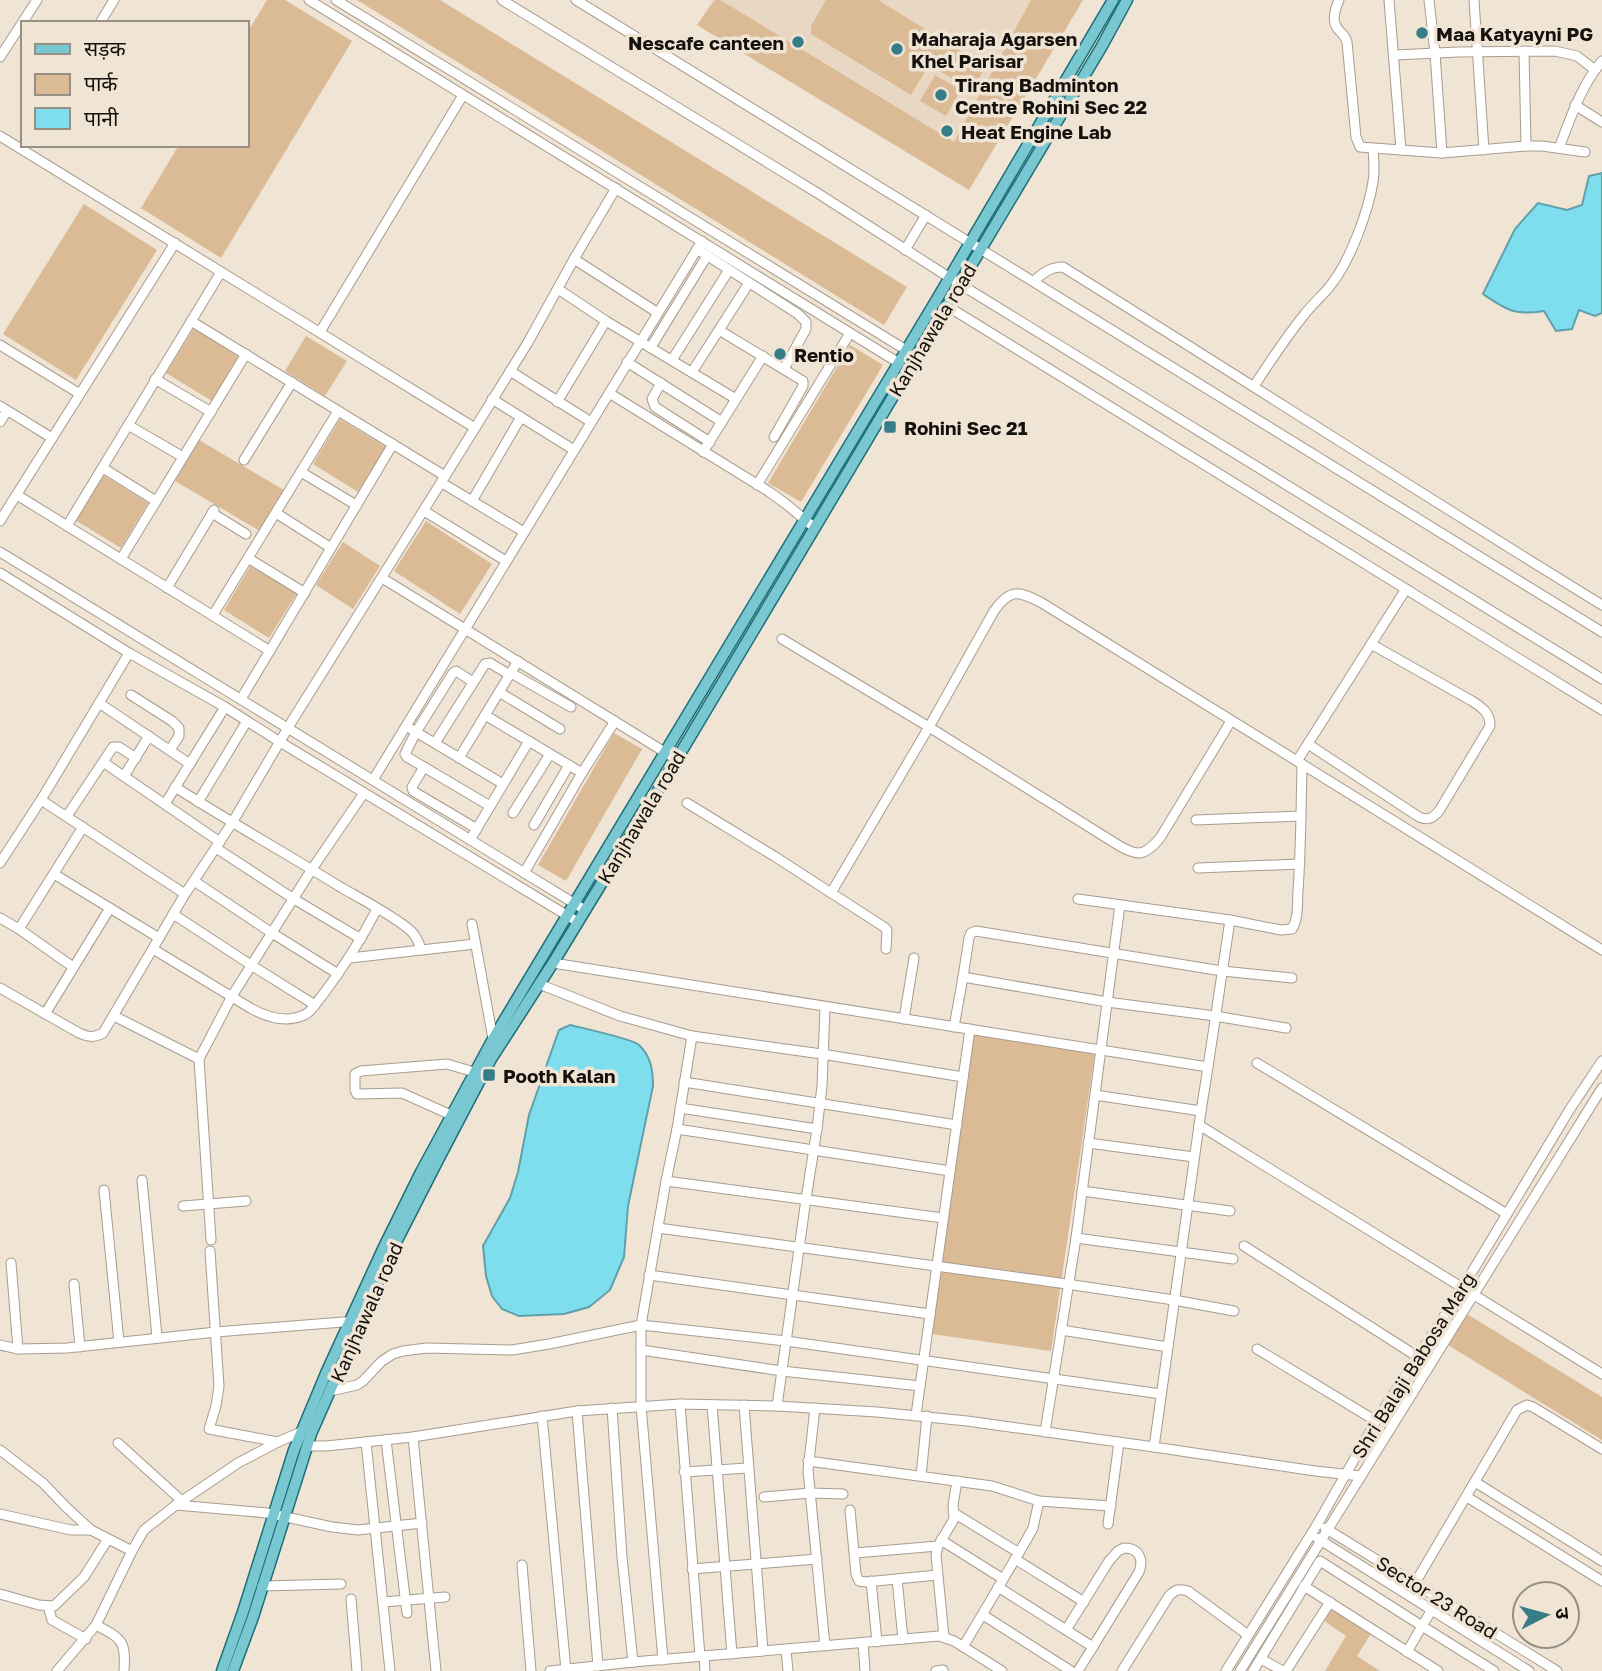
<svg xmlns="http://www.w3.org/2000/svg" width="1602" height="1671" font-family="'Golos Text','Noto Sans Devanagari',sans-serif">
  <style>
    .built { fill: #e8d7c3 }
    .green { fill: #dabb96 }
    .water { fill: #7fdeee; stroke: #5fa0aa; stroke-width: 2 }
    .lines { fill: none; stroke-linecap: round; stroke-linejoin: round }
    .minor-casing { stroke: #a89c8f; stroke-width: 11 }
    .major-casing { stroke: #1c6f79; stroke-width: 13 }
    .minor { stroke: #fff; stroke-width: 9 }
    .major { stroke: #79c7d1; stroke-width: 10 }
    .poi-dot { fill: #377d88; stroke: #f0e4d5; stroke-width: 2.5 }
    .labels { text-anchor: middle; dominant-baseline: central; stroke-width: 7; stroke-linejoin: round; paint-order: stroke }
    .poi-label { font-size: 19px; font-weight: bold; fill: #15110d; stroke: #f0e4d5; text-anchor: start }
    .street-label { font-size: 19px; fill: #15110d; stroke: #f0e4d5 }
  </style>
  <rect width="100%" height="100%" fill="#f0e4d5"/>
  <path class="built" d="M712,0H1083L969,190L697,25Z"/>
  <g class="green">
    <path d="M267,0H285L352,41L221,258L141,208L179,145H247V33Z"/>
    <path d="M357,0H440L907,287L884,325Z"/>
    <path d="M715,0H720L732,7L954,142L1031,0H1083L969,190L697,25Z"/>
    <path d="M826,0H878L986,66L972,90L929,65L911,95L811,34V26Z"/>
    <path d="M935,75L961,90L946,116L920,101Z"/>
    <path d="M84,204L157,250L76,380L3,334Z"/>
    <path d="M194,328L239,355L212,401L166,373Z"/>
    <path d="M306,336L347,361L325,396L285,371Z"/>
    <path d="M850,345L883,365L801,502L768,483Z"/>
    <path d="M340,419L386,447L358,492L313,464Z"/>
    <path d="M199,440L289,493L265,534L175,481Z"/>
    <path d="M103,475L148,503L121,548L75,520Z"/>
    <path d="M426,521L492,564L460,614L394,571Z"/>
    <path d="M343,542L380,566L353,609L316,585Z"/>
    <path d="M251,565L297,593L269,638L224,610Z"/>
    <path d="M614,733L642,749L566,881L538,865Z"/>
    <path d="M973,1034L1095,1052L1051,1351L932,1334Z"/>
    <path d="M1467,1314L1602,1397V1440L1448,1345Z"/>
    <path d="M1332,1606L1372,1632L1357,1656L1380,1671H1325L1346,1636L1323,1620Z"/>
  </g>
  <g class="water">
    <path d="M1602,173V313L1595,316L1579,310L1572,329L1556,331L1544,311C1514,316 1507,310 1483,294L1515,229L1538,203L1567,210L1582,205L1589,176Z"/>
    <path d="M570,1025C582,1028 633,1039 639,1045C651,1056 653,1071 653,1086L628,1206L624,1257L610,1290L589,1307L564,1314L519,1316L502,1309L492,1296L486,1276L483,1246L510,1198L518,1172L529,1115L559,1030Z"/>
  </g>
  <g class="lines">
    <g class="minor-casing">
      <g id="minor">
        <path d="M309,0L899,363"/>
        <path d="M336,0L906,350"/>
        <path d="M502,0L819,194L950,278L1602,679"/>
        <path d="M576,0L1602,632"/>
        <path d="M1339,0C1336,7 1332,19 1336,26C1340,34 1344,32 1347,42L1356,137L1360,147L1442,153L1526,146H1542L1585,152"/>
        <path d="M1389,0L1401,150"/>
        <path d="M1429,0L1435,53L1442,153"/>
        <path d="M1474,0L1484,150"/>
        <path d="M100,23L114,0"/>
        <path d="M1524,51L1526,146"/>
        <path d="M1395,55L1458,52L1555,51L1577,56L1595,70"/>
        <path d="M0,57L37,0"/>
        <path d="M1575,105L1602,122"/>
        <path d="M0,136L475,428"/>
        <path d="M1559,148C1571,117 1581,86 1602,61"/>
        <path d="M697,249L798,314L806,322V329L784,369"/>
        <path d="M905,250L926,215"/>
        <path d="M574,259L658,313"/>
        <path d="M1034,281C1043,273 1050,267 1063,267C1243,379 1421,494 1602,605"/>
        <path d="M558,289L606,321L736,399"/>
        <path d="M947,306L1602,710"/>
        <path d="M191,321L445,476"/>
        <path d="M719,330L803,381V386L774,437"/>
        <path d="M320,332L463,95"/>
        <path d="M0,345L80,394"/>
        <path d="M651,347L707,256"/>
        <path d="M672,360L729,270"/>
        <path d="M627,362L722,422"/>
        <path d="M510,371L591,422"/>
        <path d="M692,372L749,283"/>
        <path d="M155,379L211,412"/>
        <path d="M661,383L652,399L655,407L710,442"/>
        <path d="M1254,386C1270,362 1286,337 1304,315C1313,303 1325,294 1333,282C1351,258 1368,212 1373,182C1375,171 1374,160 1373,149"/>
        <path d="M609,393L768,491L786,504L810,524"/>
        <path d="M492,399L574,450"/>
        <path d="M557,402L606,321"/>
        <path d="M0,406L52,438"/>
        <path d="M0,422L7,411"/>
        <path d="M128,425L183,457"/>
        <path d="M703,452L763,356"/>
        <path d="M244,460L292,382"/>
        <path d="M103,468L156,501"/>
        <path d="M301,472L356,505"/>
        <path d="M442,483L524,532"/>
        <path d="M757,485L850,333"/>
        <path d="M17,495L270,651"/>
        <path d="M472,501L521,417"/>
        <path d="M424,511L506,561"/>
        <path d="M212,513L246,534"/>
        <path d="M276,513L331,548"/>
        <path d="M0,521L175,243"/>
        <path d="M67,526L221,272"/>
        <path d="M0,552L585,910"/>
        <path d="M248,558L305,593"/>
        <path d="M121,559L246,354"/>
        <path d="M0,573L129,653L225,707L280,742L578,922"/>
        <path d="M382,578L676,759"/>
        <path d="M167,588L214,510"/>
        <path d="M213,615L338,411"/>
        <path d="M782,639L929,727L1118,845C1138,857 1145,856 1160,838L1231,721"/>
        <path d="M511,673L571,707"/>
        <path d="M473,682L456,671L453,673L416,732L405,754L407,757L490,806"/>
        <path d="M499,692L560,729"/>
        <path d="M131,695L172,721L179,728V736L170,750"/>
        <path d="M241,699L393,444"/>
        <path d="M99,703L190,764"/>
        <path d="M485,715L582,773"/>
        <path d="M411,729L503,784"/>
        <path d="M435,743L485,664L490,663L510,675"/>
        <path d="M1308,744L1419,817C1428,821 1433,818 1439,811L1490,726C1490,713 1483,708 1472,701L1371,644"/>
        <path d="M459,758L518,661"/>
        <path d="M1297,761L1406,589"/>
        <path d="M103,762L220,842"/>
        <path d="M424,767L412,787L413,791L477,829"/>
        <path d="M124,776L149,736"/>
        <path d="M373,780L702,241"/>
        <path d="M175,787C230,822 287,854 342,888C363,900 394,916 411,931C417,937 419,942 421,950"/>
        <path d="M41,800L185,894"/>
        <path d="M198,802L247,721"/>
        <path d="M687,803L774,856L884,927L887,930L886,949"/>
        <path d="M165,804L225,707"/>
        <path d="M513,813L550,754"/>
        <path d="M67,816L113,747H119L136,758"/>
        <path d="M1196,820L1301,816"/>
        <path d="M534,825L569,765"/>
        <path d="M470,840L529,741"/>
        <path d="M216,848L294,899L361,939"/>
        <path d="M0,863L41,800L129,653"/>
        <path d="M1198,868L1300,864"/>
        <path d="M524,873L582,773L615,721"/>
        <path d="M54,874L159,938"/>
        <path d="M194,881L272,933L338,974"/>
        <path d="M831,893L929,727L994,611C1010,588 1019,591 1042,603L1602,950"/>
        <path d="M1078,899L1230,920L1281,930L1292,929C1299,918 1297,903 1298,891C1301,849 1301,806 1302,764"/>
        <path d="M173,914L251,965L315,1005"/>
        <path d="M0,918L19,929L73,967"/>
        <path d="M472,924L493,1039"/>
        <path d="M19,929L83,827"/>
        <path d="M153,949L252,1009C267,1017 287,1023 304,1015C312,1012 316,1002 322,996C343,968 361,940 377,909"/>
        <path d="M350,958L475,944"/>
        <path d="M553,963L1208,1067"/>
        <path d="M963,977L1107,1002L1215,1016L1286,1028"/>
        <path d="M539,984L620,1016L692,1036L822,1054L963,1077"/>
        <path d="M0,988L79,1033C88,1037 94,1038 103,1033L185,894L232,823L292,721L475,428L527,344L574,259L616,188"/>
        <path d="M45,1014L110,908"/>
        <path d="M114,1016L199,1059"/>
        <path d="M904,1019L914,958"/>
        <path d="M954,1027L963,977L969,938L971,933L976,931L1222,971L1292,978"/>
        <path d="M1257,1063L1507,1214"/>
        <path d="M684,1082L957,1125"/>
        <path d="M1095,1095L1201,1111"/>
        <path d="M680,1108L817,1129"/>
        <path d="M451,1115L402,1093L357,1094L355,1090V1074L361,1071L447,1064L474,1072"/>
        <path d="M1199,1125L1602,1374"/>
        <path d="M677,1129L950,1171"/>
        <path d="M1088,1143L1194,1157"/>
        <path d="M142,1180L157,1337"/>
        <path d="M666,1181L943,1218"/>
        <path d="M104,1190L119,1342"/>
        <path d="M1082,1191L1230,1211"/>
        <path d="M183,1206L246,1201"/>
        <path d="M658,1228L1067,1284L1174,1300L1234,1311"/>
        <path d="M1076,1238L1233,1259"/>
        <path d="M211,1240L199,1059L232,996L312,869L364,793"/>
        <path d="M1244,1246L1418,1357"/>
        <path d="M210,1251L219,1386L216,1406L209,1429L278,1442"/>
        <path d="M11,1263L18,1349"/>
        <path d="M649,1275L930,1314"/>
        <path d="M74,1284L80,1347"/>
        <path d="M1061,1330L1168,1347"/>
        <path d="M0,1345L18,1349L67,1348L216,1332L356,1321"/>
        <path d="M1257,1349L1376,1421"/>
        <path d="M641,1350L782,1371L920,1386"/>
        <path d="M330,1391L357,1385L363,1381L382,1361L393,1354L403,1351L427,1348L512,1350L549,1344L641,1325L786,1341L1161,1394"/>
        <path d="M680,1404L700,1656"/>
        <path d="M712,1405L732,1654"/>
        <path d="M744,1405L763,1651"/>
        <path d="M777,1406L806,1199L817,1129L822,1086L825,1007"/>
        <path d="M612,1408L622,1557L633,1662"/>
        <path d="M815,1408L808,1470L825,1646"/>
        <path d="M577,1411L598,1666"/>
        <path d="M916,1415L970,1029"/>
        <path d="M542,1416L566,1670"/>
        <path d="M1045,1432L1076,1238L1120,905"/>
        <path d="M413,1437L436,1671"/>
        <path d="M386,1440L407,1613"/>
        <path d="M366,1442L390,1671"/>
        <path d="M118,1443L182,1501"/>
        <path d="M307,1446H326L413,1437L577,1411L680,1404L777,1406L877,1412L967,1421L1154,1447L1315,1471L1361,1476"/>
        <path d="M1154,1447L1201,1111L1208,1067L1230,920"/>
        <path d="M0,1450L43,1483L66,1507L91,1530L132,1551"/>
        <path d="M808,1461L992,1486L1039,1501L1111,1506"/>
        <path d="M684,1472L748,1468"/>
        <path d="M921,1476L927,1416"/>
        <path d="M1475,1482L1602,1561"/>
        <path d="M764,1497L810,1493L843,1494"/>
        <path d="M1467,1497L1602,1581"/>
        <path d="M176,1505L267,1513L332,1527L358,1530L422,1523"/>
        <path d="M850,1510L856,1574L859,1581L866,1582L937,1575"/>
        <path d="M954,1513L1019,1553"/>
        <path d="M0,1514L71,1530H91"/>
        <path d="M1108,1524L1119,1442"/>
        <path d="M1325,1528L1557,1671"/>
        <path d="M1317,1538L1529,1671"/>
        <path d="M941,1540L1003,1579"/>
        <path d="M855,1553L938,1546"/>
        <path d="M1015,1559L1084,1602"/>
        <path d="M522,1565L531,1671"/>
        <path d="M692,1569L817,1559"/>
        <path d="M897,1579L903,1639"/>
        <path d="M871,1581L877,1642"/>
        <path d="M1415,1583L1517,1410L1527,1405L1533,1407L1602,1449"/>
        <path d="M262,1586L341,1584"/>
        <path d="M1304,1586L1438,1671"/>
        <path d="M998,1587L1093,1647"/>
        <path d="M0,1594L39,1605L54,1606L84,1577L108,1539"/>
        <path d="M351,1599L357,1671"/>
        <path d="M383,1602L445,1597"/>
        <path d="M48,1606L52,1620L86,1639"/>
        <path d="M983,1615L1071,1671"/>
        <path d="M96,1625C122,1639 126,1640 124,1671"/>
        <path d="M1066,1630L1109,1561L1118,1551L1124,1548C1139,1548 1144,1559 1139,1572L1078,1671"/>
        <path d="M944,1637L936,1555L938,1546L954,1519L953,1505L957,1481"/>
        <path d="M863,1643L865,1671"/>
        <path d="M963,1647L1027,1539L1033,1528L1039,1501"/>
        <path d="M786,1650L788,1671"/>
        <path d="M1407,1652L1422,1626L1494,1671"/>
        <path d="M704,1656L705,1671"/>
        <path d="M1261,1659L1283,1671"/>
        <path d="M663,1660L641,1406V1325L666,1181L677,1129L692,1036"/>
        <path d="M57,1671L96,1625L132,1551L144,1530L176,1505L238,1463L278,1442L301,1432"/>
        <path d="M550,1671L633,1662L939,1636L954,1641L1002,1671"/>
        <path d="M936,1671L943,1670"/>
        <path d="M1122,1671L1169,1596C1175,1590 1179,1588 1188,1591L1248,1635"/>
        <path d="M1226,1671L1318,1523L1376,1421L1463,1287L1570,1109L1602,1061"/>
        <path d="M1240,1671L1602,1088"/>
        <path d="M1253,1671L1320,1561L1422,1626L1439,1598"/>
        <path d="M1286,1671L1330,1602"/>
      </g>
    </g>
    <g class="major-casing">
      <g id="major">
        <path d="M222,1671L243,1612L294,1450L327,1371L383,1249L421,1172L493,1039L937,299L1113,0"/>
        <path d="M233,1671L253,1617L311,1434L391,1252L439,1158L491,1059L553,963L662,784L1102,46L1127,0"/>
      </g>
    </g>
    <use href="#minor" class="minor"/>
    <use href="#major" class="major"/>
  </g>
  <g class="poi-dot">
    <circle cx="1422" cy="33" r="7"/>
    <circle cx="798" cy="42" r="7"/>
    <circle cx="897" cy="49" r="7"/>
    <circle cx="941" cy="95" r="7"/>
    <circle cx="947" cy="131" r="7"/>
    <circle cx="780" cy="354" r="7"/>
    <rect x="883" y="420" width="14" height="14" rx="3.5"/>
    <rect x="482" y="1068" width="14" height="14" rx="3.5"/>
  </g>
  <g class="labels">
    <g class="poi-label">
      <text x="1436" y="33">Maa Katyayni PG</text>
      <text x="911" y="38">Maharaja Agarsen<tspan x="911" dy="22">Khel Parisar</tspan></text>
      <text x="784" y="42" text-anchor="end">Nescafe canteen</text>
      <text x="955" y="84">Tirang Badminton<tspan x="955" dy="22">Centre Rohini Sec 22</tspan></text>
      <text x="961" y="131">Heat Engine Lab</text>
      <text x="794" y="354">Rentio</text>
      <text x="904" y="427">Rohini Sec 21</text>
      <text x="503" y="1075">Pooth Kalan</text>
    </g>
    <g class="street-label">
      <text transform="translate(932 330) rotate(-59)">Kanjhawala road</text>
      <text transform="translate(641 817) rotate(-59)">Kanjhawala road</text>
      <text transform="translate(366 1312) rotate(-66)">Kanjhawala road</text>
      <text transform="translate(1413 1365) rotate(-58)">Shri Balaji Babosa Marg</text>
      <text transform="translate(1437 1597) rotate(32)">Sector 23 Road</text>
    </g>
  </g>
  <rect x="21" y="21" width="228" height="126" fill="#f0e4d5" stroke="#989085" stroke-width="2"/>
  <rect x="35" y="44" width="35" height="10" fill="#79c7d1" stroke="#989085" stroke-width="2"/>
  <text x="84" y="56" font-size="21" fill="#15110d">सड़क</text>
  <rect x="35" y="74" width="35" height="21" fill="#dabb96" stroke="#989085" stroke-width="2"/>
  <text x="84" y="91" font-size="21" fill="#15110d">पार्क</text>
  <rect x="35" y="108" width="35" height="21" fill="#7fdeee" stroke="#989085" stroke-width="2"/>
  <text x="84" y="126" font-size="21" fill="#15110d">पानी</text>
  <g transform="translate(1546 1615) rotate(84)"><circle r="33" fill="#f0e4d5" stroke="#989085" stroke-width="2"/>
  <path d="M0-5L12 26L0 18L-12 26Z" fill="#377d88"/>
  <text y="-10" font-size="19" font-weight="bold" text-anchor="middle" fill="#15110d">उ</text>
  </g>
</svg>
